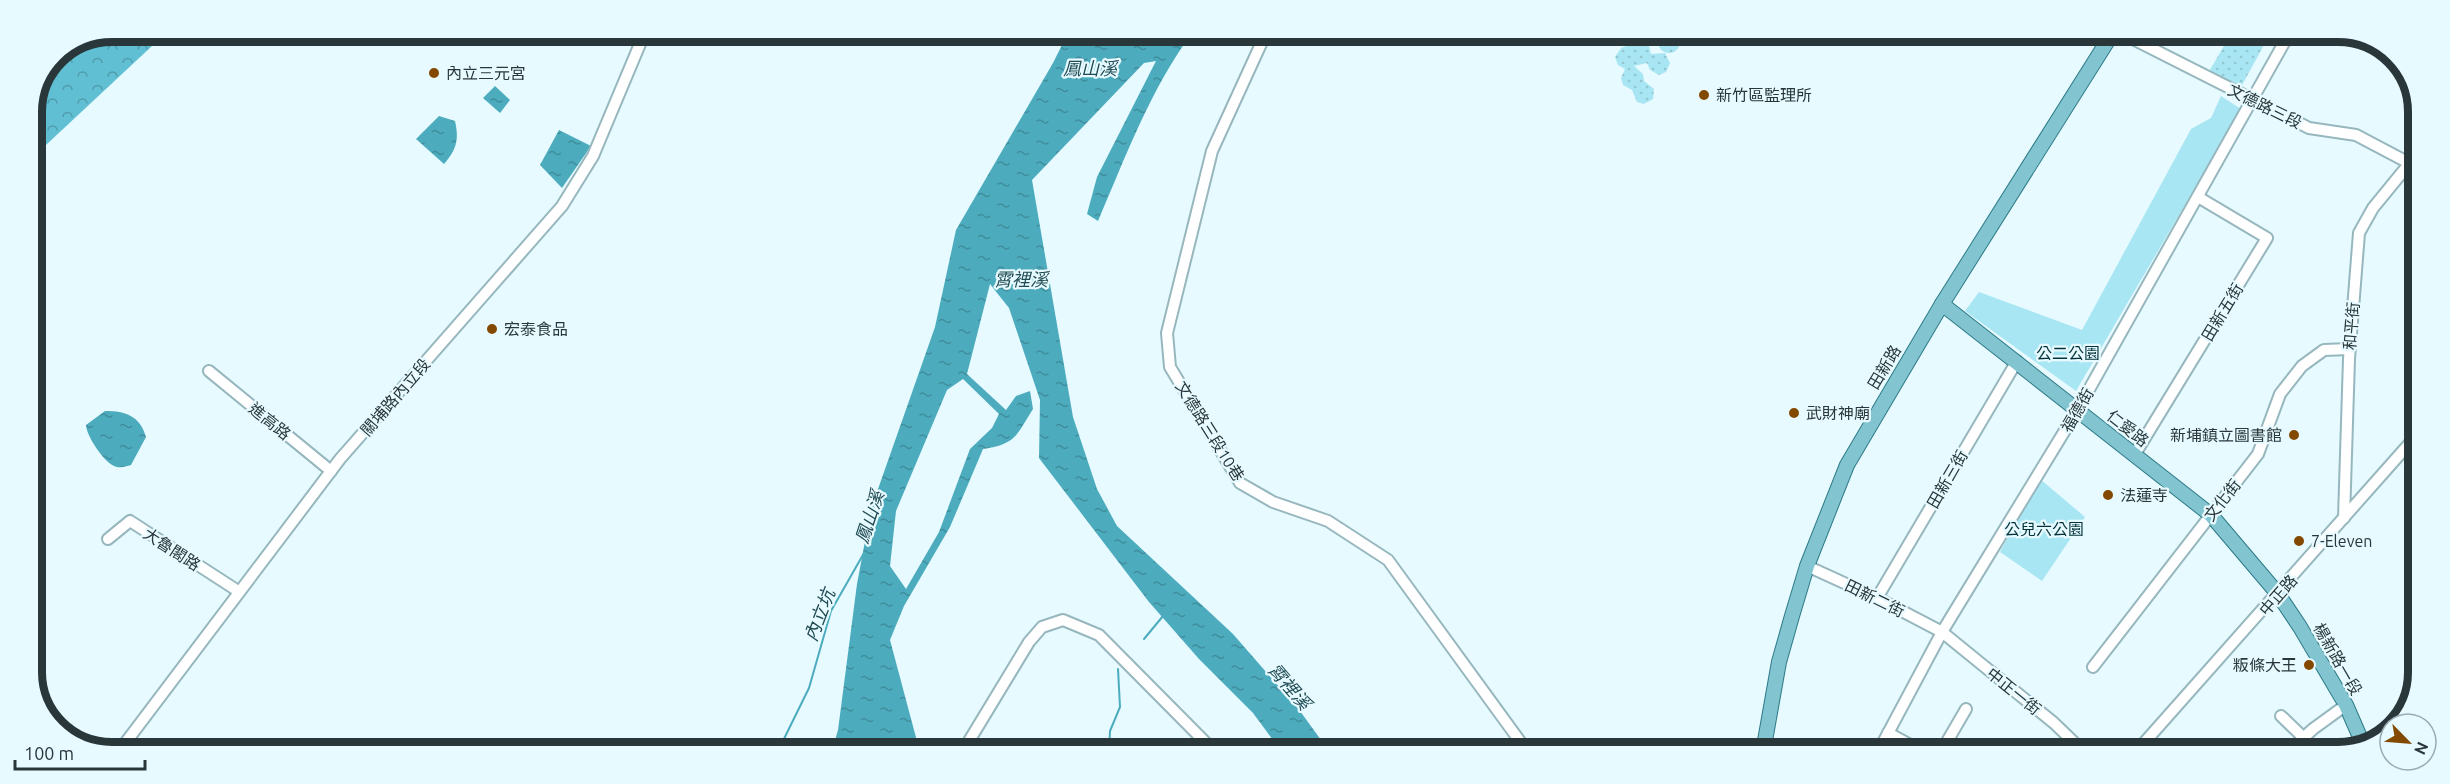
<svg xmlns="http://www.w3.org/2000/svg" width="2450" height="784" font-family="Ubuntu,'Noto Sans TC',sans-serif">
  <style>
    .grass { fill: url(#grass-dots) }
    .forest { fill: url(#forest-crowns) }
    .park { fill: #a9e6f3 }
    .water { fill: url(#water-ripples); fill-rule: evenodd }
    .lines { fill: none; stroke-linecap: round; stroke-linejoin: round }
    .stream { stroke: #4cacbe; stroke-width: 2 }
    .minor-casing { stroke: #97b7be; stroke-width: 14 }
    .major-casing { stroke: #2d7a87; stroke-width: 16 }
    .minor { stroke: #fff; stroke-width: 10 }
    .major { stroke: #82c5d0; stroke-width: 14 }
    .poi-dot { fill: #844900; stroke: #e6faff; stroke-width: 2 }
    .labels { text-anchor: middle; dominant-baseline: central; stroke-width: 4.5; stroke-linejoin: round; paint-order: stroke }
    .poi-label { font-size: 16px; fill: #2a373a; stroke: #e6faff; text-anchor: start }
    .street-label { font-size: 16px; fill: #2a373a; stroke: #e6faff }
    .park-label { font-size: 16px; fill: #03333a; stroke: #e6faff }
    .water-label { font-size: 18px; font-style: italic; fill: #214c54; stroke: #e6faff }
    .rim { fill: none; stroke: #2a373a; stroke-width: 8 }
  </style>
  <defs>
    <pattern id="grass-dots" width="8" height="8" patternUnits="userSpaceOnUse" patternTransform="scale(1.5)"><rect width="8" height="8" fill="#a9e6f3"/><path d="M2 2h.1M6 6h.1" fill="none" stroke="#92c6d1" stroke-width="1.8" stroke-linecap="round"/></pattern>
    <pattern id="forest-crowns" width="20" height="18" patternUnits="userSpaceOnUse" patternTransform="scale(1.5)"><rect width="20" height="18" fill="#60bfd2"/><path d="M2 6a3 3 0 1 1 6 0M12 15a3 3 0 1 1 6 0" fill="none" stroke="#4f9cab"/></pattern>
    <pattern id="water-ripples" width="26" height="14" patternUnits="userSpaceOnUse" patternTransform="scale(1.5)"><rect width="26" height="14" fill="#4cacbe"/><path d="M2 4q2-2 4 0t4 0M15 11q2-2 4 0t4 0" fill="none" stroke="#3f8d9b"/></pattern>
  </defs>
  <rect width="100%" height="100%" fill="#e6faff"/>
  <g class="grass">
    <circle cx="1669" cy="42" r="11"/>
    <path d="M2231,34H2270L2241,87L2208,73Z"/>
    <path d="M1638,42L1649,46L1651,54L1665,53L1670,63L1666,72L1659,75L1650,70L1647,63L1634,66L1643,74L1644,81L1654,89L1653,99L1644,104L1637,102L1632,90L1623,85L1621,78L1625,69L1618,65L1615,57L1621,48Z"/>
  </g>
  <path class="forest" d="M112,32H167L32,158V112L55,55Z"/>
  <g class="park">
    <path d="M2221,96L2241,109L2076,391L1965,311L1979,292L2082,330L2191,129L2211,118Z"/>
    <path d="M2040,479L2085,517L2042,581L2000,552Z"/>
  </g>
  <g class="water">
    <path d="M1068,33H1192C1150,90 1126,156 1098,221L1087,214L1097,177L1156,61L1144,63L1032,180L1073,417L1097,489L1117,526L1233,634L1300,711L1329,751H1281L1253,713L1199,659L1149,602L1039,458L1040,400L1009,308L990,284L967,374L1006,410L1016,396L1030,391L1033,409C1016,436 1016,444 983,449L950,527L904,606L890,640L918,745L915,751H832L838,730L857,584L871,509L935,327L956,230L1053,63ZM963,379L999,414L992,428L970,449L939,532L906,589L890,566L896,511L947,390Z"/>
    <path d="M495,86L510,100L500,113L483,98Z"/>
    <path d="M439,116L455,121C459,139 457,149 444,164L416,139Z"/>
    <path d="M559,130L591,146L562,188L540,165Z"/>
    <path d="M105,411C126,411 140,416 146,437L131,465C127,466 121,468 117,467C105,465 86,435 86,425Z"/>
  </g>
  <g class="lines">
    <g class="stream">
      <path d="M1144,639L1163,616"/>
      <path d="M778,751L809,688L831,611L864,553"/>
      <path d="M1109,751L1110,731L1120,707L1118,669"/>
    </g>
    <g class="minor-casing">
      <g id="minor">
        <path d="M1266,33L1212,151L1167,333L1170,367L1240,483L1273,502L1328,521L1388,560L1527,751"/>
        <path d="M2123,34L2309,128L2356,135L2411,164"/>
        <path d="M209,371L331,471"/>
        <path d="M2135,454L2267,238L2198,197"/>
        <path d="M2344,518L2349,359L2359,233L2373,208L2418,153"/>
        <path d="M108,539L130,521L238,591"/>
        <path d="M1807,566L1877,598L1942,632L2054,723L2084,752"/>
        <path d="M1877,598L2017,361"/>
        <path d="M2093,667L2258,454L2280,394L2302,366L2324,350L2349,349"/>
        <path d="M2281,716L2304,738"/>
        <path d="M1888,733L1923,752"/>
        <path d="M120,750L340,459L562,206L593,156L645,32"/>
        <path d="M963,751L1029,642L1042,627L1063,620L1099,635L1214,751"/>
        <path d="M1878,752L1942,632L2078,409L2289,34"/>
        <path d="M1941,752L1966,709"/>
        <path d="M2136,752L2417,435"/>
        <path d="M2288,752L2313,729L2346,705"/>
      </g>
    </g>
    <g class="major-casing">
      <g id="major">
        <path d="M1942,304L2211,515L2278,594L2300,627L2346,705L2363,744"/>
        <path d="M1763,752L1779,662L1792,616L1807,566L1847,465L1942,304L2112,34"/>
      </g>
    </g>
    <use href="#minor" class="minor"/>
    <use href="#major" class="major"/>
  </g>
  <g class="poi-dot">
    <circle cx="434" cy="73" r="6"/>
    <circle cx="1704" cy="95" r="6"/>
    <circle cx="492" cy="329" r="6"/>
    <circle cx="1794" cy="413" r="6"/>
    <circle cx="2294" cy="435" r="6"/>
    <circle cx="2108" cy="495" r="6"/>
    <circle cx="2299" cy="541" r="6"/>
    <circle cx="2309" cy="665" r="6"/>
  </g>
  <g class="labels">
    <g class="poi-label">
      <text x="446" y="73">內立三元宮</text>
      <text x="1716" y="95">新竹區監理所</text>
      <text x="504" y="329">宏泰食品</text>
      <text x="1806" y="413">武財神廟</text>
      <text x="2282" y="435" text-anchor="end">新埔鎮立圖書館</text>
      <text x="2120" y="495">法蓮寺</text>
      <text x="2311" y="541">7-Eleven</text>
      <text x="2297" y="665" text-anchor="end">粄條大王</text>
    </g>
    <g class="street-label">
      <text transform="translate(2265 106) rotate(26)">文德路三段</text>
      <text transform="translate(2222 312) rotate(-59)">田新五街</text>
      <text transform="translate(2351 326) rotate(-85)">和平街</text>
      <text transform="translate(1884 367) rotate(-59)">田新路</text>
      <text transform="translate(395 397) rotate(-49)">關埔路內立段</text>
      <text transform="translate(2077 410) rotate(-60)">福德街</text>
      <text transform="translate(270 421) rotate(39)">進高路</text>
      <text transform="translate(2128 428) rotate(38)">仁愛路</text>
      <text transform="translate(1210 431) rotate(58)">文德路三段10巷</text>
      <text transform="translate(1947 479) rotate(-60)">田新三街</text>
      <text transform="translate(2222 500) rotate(-52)">文化街</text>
      <text transform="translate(172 549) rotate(33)">大魯閣路</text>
      <text transform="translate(2278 595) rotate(-49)">中正路</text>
      <text transform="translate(1875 598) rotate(26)">田新二街</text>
      <text transform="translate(2338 659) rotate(60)">楊新路一段</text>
      <text transform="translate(2014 691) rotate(39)">中正一街</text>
    </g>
    <g class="park-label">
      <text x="2068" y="353">公二公園</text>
      <text x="2044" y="529">公兒六公園</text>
    </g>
    <g class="water-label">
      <text x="1090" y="68">鳳山溪</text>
      <text x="1021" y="279">霄裡溪</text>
      <text transform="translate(869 517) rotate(-72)">鳳山溪</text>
      <text transform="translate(819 615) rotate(-69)">內立坑</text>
      <text transform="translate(1290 686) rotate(49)">霄裡溪</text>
    </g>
  </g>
  <path d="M0 0H2450V784H0ZM112 42H2338A70 70 0 0 1 2408 112V672A70 70 0 0 1 2338 742H112A70 70 0 0 1 42 672V112A70 70 0 0 1 112 42Z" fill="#e6faff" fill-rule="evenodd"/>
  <path class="rim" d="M112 42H2338A70 70 0 0 1 2408 112V672A70 70 0 0 1 2338 742H112A70 70 0 0 1 42 672V112A70 70 0 0 1 112 42Z"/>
  <g transform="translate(2408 742) rotate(115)"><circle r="28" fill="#e6faff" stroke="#9bacb0" stroke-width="1.5"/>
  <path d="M0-4.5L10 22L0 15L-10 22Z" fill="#844900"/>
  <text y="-9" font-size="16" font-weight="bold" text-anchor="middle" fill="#2a373a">N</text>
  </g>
  <path d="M15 760v9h130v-9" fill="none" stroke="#2a373a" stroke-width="3"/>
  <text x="24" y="760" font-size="18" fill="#2a373a" stroke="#e6faff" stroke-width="4.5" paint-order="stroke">100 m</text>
</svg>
